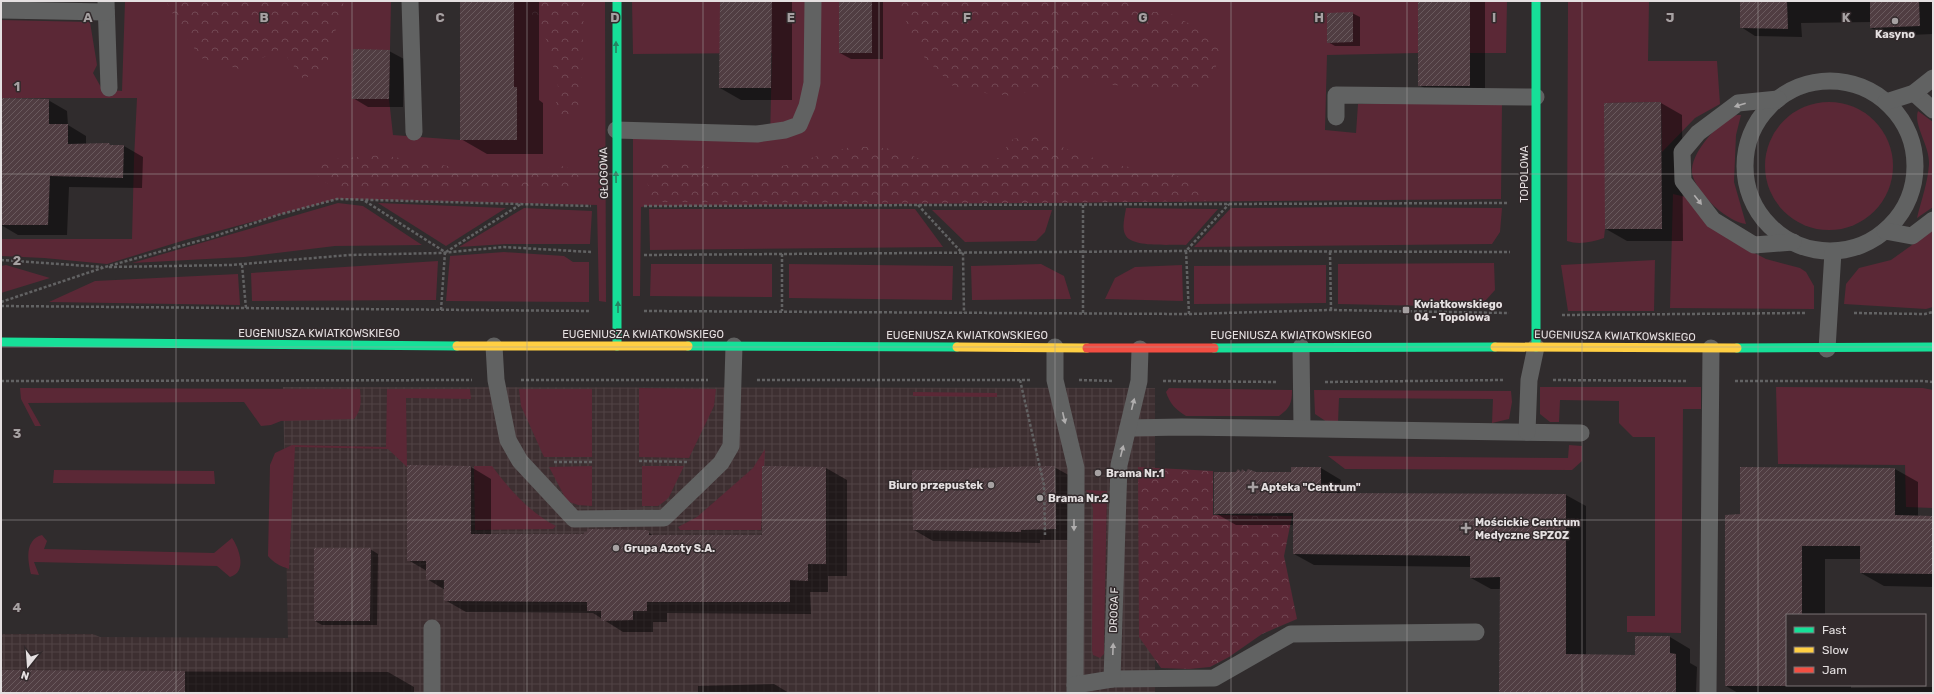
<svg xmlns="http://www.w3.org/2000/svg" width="1934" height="694" font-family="Rubik,sans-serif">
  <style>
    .industrial { fill: url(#industrial-grid) }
    .green { fill: #5b2836 }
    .forest { fill: url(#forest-crowns) }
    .shadow { fill: #0007 }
    .building { fill: url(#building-hatch) }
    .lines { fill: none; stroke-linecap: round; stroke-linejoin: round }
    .path { stroke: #626263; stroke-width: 2.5; stroke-dasharray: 3 2; stroke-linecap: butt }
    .lane { stroke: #616262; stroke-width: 17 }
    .fast { stroke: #16e098; stroke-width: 9 }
    .slow { stroke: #ffcf43; stroke-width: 9 }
    .jam { stroke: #f24e42; stroke-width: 9 }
    .oneway { fill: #248562 }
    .oneway2 { fill: #b0aeae }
    .grid { fill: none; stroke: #a6a1a2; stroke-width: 1; stroke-opacity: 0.55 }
    .poi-dot { fill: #a6a1a2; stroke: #322a2c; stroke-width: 1.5 }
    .labels { text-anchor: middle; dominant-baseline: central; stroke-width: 3; stroke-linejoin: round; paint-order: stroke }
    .poi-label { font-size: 11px; font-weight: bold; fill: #e5e0e1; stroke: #322a2c; text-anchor: start }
    .street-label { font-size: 11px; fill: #e5e0e1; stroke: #322a2c }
    .grid-label { font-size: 13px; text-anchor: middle; font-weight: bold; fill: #a6a1a2; stroke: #322a2c; stroke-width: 3; stroke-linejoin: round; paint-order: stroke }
  </style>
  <defs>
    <pattern id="industrial-grid" width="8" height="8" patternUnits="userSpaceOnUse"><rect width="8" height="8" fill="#3d2f31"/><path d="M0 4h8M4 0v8" fill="none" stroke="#504345"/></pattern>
    <pattern id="forest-crowns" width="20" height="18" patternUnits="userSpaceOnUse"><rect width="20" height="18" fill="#5b2836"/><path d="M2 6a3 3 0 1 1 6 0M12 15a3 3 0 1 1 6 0" fill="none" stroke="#724753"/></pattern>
    <pattern id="building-hatch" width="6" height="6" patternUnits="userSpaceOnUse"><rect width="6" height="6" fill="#503d42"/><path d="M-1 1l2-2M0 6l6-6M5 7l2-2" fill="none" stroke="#69595d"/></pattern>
  </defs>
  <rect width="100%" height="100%" fill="#302c2d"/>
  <path class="industrial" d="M283,387L1155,388V693H1V634H93L100,637L288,638Z"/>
  <g class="green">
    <path d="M125,1H391L389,99L393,135L460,140V1H605L606,302L599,301L597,205L337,199L185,240L107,264L44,258L1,256V239H132L134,159L137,98H1V20L90,22L97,65L93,73L102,89L122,91Z"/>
    <path d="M632,1H1507L1506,53H1418L1327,55L1325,130L1356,133L1358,104L1502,103L1501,199L648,206L641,207L640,296H633V134L770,140L772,53L633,54Z"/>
    <path d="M1568,1H1649L1648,61H1717L1720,104L1695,118L1662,152L1661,102L1605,103V229L1604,238C1592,242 1579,245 1567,241Z"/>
    <circle cx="1829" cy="166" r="64"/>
    <path d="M1918,111L1933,122V207L1917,218C1921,201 1928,182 1929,164C1930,146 1913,125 1918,111Z"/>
    <path d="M1741,115L1736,135L1734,182L1746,224C1726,221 1700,196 1693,177C1686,158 1715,127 1730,117C1733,115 1738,115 1741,115Z"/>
    <path d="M1673,194L1686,197L1728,239L1766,259L1800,268L1806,272L1814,286V309L1670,308Z"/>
    <path d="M338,203L363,206L422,245L335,246L244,257L132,263Z"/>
    <path d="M378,203L506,208L446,246Z"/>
    <path d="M1348,207L1502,208L1500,232L1492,244L1194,247L1231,208Z"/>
    <path d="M524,208L592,211L590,244H506L459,247Z"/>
    <path d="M1126,208L1218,209L1186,245C1172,244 1134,248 1126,236C1121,229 1125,216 1126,208Z"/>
    <path d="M649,209H915L943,247L650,250Z"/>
    <path d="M932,210H1052L1045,232L1036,241L965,242Z"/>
    <path d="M1933,230V307L1926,309L1844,304L1846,284L1859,268L1891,260Z"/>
    <path d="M504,252L564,256L573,262H589V302L446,301L450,256Z"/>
    <path d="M1655,260L1654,311H1568L1561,265Z"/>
    <path d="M438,261L436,300L252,301L251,273Z"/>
    <path d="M1494,263L1495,290L1486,300L1473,307L1338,304V264Z"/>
    <path d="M651,264H772V297L650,296Z"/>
    <path d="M789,264L953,266L952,300L789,298Z"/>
    <path d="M1041,264L1064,276L1071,299L972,300L971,266Z"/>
    <path d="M6,265L50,278L1,293V266Z"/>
    <path d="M1182,265L1183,301L1105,299L1115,278L1135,267Z"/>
    <path d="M1326,265V303L1194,304V266Z"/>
    <path d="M238,274L240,305L49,302L95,281Z"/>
    <path d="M1540,387H1701V409H1683L1681,633L1627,632V616H1655V437H1633L1619,423V401L1560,400L1559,422H1550L1540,414Z"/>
    <path d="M1776,387L1923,388L1933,390V508L1906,507L1905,465L1778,464Z"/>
    <path d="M20,388L360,389C361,401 362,409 354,419L281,421L271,425L261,426L244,402L28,403L41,426H35L21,399Z"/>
    <path d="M639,388L716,389L714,406L689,458L639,457Z"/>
    <path d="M1169,388L1292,390C1292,403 1290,408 1279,416H1186C1175,409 1170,404 1166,392Z"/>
    <path d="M387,389H470L471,399L406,398L407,467L388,449L295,447L289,569C280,566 274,563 268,556L270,465L275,453L292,445L386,447Z"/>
    <path d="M519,389H592V457H544L521,406Z"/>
    <path d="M1314,390L1511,391L1512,402L1509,419L1492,423L1493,399L1339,398L1338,423L1327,422L1315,414Z"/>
    <path d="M913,392L997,393V397L913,396Z"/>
    <path d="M1569,445L1582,446V461L1572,470L1345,469L1328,456L1568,458Z"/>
    <path d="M765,449L761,530H680L678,527L697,517L753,468Z"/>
    <path d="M474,466H492C510,490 530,513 556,526L553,529L475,530Z"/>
    <path d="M592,466V506L578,505L567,501L549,467Z"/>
    <path d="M642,466H684L669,497L665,501L658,506H642Z"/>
    <path d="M54,470L214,471L215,484L53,483Z"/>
    <path d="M1086,490L1107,491L1104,644V654L1100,658L1093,655L1092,650L1093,508Z"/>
    <path d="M42,535L47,541L44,549L214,553L232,538C239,548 248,572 230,577L217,566L34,562L39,575L31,574C28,561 24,540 42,535Z"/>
  </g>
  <g class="forest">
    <path d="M166,1H340L349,8L334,33L326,69L303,79L281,49L239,69L201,58L182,31Z"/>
    <path d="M533,1H584L582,71L578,110L569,120L555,113L558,86L547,41L532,15Z"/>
    <path d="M897,1H1135L1138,8L1152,12H1167L1207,33L1222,52L1208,86L1164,90L1065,80L1013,96L957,90L921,54Z"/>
    <path d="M1041,135L1066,149L1115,165L1172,173L1204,191L1208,201L1005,203L658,202C647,195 647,183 648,171L662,163L702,165L724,173L738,182L757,173L854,146L895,149L935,165L983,163L998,158L1013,139Z"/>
    <path d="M381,155L496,174L565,166L579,176L573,190L358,189L331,185L319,179L316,169L324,160Z"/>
    <path d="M1138,467L1213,471V515L1292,516L1284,556L1297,619L1262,634L1229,657L1210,667L1189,669L1161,668L1139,637Z"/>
  </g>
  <g class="shadow">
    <path d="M461,1H539V100L543,103V154H487L461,139Z"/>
    <path d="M721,1H792V100H741L720,88Z"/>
    <path d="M840,1H883V59H851L840,53Z"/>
    <path d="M1419,1H1485V94H1434L1419,85Z"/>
    <path d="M1741,1H1933V34L1886,36L1871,28V22L1801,23L1802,37L1755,36L1741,27Z"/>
    <path d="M1352,13L1360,17V46H1335L1328,42Z"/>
    <path d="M389,51L404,59L403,107H368L353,98Z"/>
    <path d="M1,99L48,100L67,111L68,125L86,136V145L124,146L143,157L142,188L69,187L67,235H18L1,225Z"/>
    <path d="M1661,103L1682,115L1683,241H1627L1606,229L1605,104Z"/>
    <path d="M471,467L491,479V535H585L646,531L654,536H763V467L826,468L847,480V576H828V592H810L811,614L667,613V622H653V632H623L593,613L466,612L445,600V590L427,579V571L408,560Z"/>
    <path d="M1054,467L1074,478L1075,540H1040V543L933,541L914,530L970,471Z"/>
    <path d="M1321,468L1341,480V494L1566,495L1586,506V656H1636L1670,637L1690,649V663L1697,667L1696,693H1500L1501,589H1491L1471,578V567L1314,565L1294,554V525H1236L1215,513L1241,473H1292Z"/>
    <path d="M1895,469L1918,482V516L1933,517V587L1884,586L1861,573V559H1825V615H1787V685H1851V688L1933,687V693H1738L1726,686L1741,515Z"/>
    <path d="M370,549L378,554L377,625H322L315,621Z"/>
    <path d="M1,671L388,672L414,687V693H1Z"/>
    <path d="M774,684L789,693H698V686Z"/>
  </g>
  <g class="building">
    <path d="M460,1H514V87H517V140H460Z"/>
    <path d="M720,1H772L771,88H719Z"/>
    <rect x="839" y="1" width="33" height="52"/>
    <rect x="1418" y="1" width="52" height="85"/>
    <path d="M1740,1H1787L1788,29L1740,28Z"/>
    <path d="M1870,1H1919L1920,26L1870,28Z"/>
    <path d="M1353,12V42L1327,43V13Z"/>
    <path d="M353,49L390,50L389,99H352Z"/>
    <path d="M1,98L49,99V124H68V144L109,143L110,145H124L123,178L50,176L48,225H1Z"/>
    <path d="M1661,102L1662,229H1605L1604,103Z"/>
    <path d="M407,465L471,466V534H584V532H587V529L646,530L649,531V535H762V466L826,467V564H808V581L790,580V602H647V611H633V620L601,621V611H587V602L444,601V580H426V561H407Z"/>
    <path d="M1055,466L1056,529L1021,530V532L913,530L912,470H969V468H997L998,467Z"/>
    <path d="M1291,467H1321V493L1566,494V654L1635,655V636H1670V653L1676,654V693H1499L1500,577L1470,578V556L1293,554V513L1214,514V472H1236L1238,469L1241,472L1242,469L1246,472L1248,469L1256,472H1291Z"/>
    <path d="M1740,467L1895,468V515L1933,516V574L1860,573V546H1802V615H1787V686H1725V515L1740,514Z"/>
    <path d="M314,548H371L370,621H314Z"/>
    <path d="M1,670L185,671V693H1Z"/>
  </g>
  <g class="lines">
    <g class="path">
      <path d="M365,201L445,252"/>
      <path d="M918,205L963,254L964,313"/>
      <path d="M1083,205V313"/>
      <path d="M644,206L1509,203"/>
      <path d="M446,252L521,204"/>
      <path d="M1330,252L1331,310"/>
      <path d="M782,254V311"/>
      <path d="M644,255L1186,251L1510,252"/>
      <path d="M1,260L102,267"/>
      <path d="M242,265L246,308"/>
      <path d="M109,267L231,265L349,255L440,253L504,247L591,252"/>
      <path d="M1,302L105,267L209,238L278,215L337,199L591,206"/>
      <path d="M1,306L591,311"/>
      <path d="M441,310L445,252"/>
      <path d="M644,311L1189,314L1331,310L1509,313"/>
      <path d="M1854,313L1925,314L1933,312"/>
      <path d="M1189,314L1186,251L1229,204"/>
      <path d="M1562,315L1805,313"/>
      <path d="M521,380H708"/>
      <path d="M757,380H1030"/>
      <path d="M1020,380L1044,485L1045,535"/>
      <path d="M1079,380L1114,381"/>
      <path d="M1553,380L1686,381"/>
      <path d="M1,381L472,380"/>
      <path d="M1163,381L1278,382"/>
      <path d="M1735,381H1922L1933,382"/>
      <path d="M1325,382L1504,380"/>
      <path d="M639,461L687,462"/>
      <path d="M554,462H592"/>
    </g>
    <g class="lane">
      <path d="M106,1L109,88"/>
      <path d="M410,1L414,132"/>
      <path d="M1,10L106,12"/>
      <circle cx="1830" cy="166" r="85"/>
      <path d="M1914,93L1933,110"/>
      <path d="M1778,99L1738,103L1698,133L1682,152L1683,181L1713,220L1754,245L1793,242"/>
      <path d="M1886,102L1914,93L1933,78"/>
      <path d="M1336,117V95L1536,97"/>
      <path d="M616,130L757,134L785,130L799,125L807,106L812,83L813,1"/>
      <path d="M1885,231L1912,236L1933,220"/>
      <path d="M494,346L496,380L508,440L520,461L574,519L664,518L721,463L731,446L734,346"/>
      <path d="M1055,347V380L1076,468L1075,693"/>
      <path d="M1301,347L1302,428"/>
      <path d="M1827,349L1833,252"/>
      <path d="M1128,428L1182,427L1581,433"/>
      <path d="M1527,432L1529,380L1536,347"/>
      <path d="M1112,679L1214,678L1291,634L1476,632"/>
      <path d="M1075,685L1112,679L1119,465L1139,381L1140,349"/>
      <path d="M432,693V628"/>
      <path d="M1708,693L1711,348"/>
    </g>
    <g class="fast">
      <path d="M617,1V346"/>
      <path d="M1536,1V347"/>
      <path d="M1,342L457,346"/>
      <path d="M688,346L957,347"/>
      <path d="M1214,348L1495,347"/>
      <path d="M1737,348L1933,347"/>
    </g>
    <g class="slow">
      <path d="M457,346H688"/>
      <path d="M957,347L1087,348"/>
      <path d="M1495,347L1737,348"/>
    </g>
    <path class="jam" d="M1087,348H1214"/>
  </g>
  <defs><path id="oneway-solid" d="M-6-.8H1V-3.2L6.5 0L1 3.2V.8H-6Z"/></defs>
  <g class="oneway">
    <use href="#oneway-solid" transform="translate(616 47) rotate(-90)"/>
    <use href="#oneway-solid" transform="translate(616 177) rotate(-91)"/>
    <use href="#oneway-solid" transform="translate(618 307) rotate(-90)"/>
  </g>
  <g class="oneway2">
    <use href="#oneway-solid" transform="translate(1740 105) rotate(162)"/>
    <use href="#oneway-solid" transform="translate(1698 200) rotate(52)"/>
    <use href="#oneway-solid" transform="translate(1133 404) rotate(-76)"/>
    <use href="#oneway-solid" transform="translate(1064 418) rotate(77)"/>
    <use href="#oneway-solid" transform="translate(1122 451) rotate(-76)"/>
    <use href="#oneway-solid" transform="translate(1074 525) rotate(90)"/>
    <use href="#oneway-solid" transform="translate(1113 649) rotate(-88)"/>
  </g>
  <path class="grid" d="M176,1V693M352,1V693M527,1V693M703,1V693M879,1V693M1055,1V693M1231,1V693M1407,1V693M1582,1V693M1758,1V693M1,174H1933M1,347H1933M1,520H1933"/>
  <g class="poi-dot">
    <circle cx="1895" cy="21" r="4"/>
    <rect x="1402" y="306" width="8" height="8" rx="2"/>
    <circle cx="1098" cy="473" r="4"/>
    <circle cx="991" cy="485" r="4"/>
    <path d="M1251 481h4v4h4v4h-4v4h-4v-4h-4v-4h4z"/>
    <circle cx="1040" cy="498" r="4"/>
    <path d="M1464 522h4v4h4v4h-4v4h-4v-4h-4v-4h4z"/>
    <circle cx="616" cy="548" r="4"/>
  </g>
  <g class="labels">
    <g class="poi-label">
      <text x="1895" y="34" text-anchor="middle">Kasyno</text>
      <text x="1414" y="304">Kwiatkowskiego<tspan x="1414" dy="13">04 - Topolowa</tspan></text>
      <text x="1106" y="473">Brama Nr.1</text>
      <text x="983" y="485" text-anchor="end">Biuro przepustek</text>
      <text x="1261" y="487">Apteka "Centrum"</text>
      <text x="1048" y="498">Brama Nr.2</text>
      <text x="1475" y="522">Mościckie Centrum<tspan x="1475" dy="13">Medyczne SPZOZ</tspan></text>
      <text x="624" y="548">Grupa Azoty S.A.</text>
    </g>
    <g class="street-label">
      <text transform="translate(604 173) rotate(-91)">GŁOGOWA</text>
      <text transform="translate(1524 174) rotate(-90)">TOPOLOWA</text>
      <text x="319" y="333">EUGENIUSZA KWIATKOWSKIEGO</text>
      <text x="643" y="334">EUGENIUSZA KWIATKOWSKIEGO</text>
      <text x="967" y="335">EUGENIUSZA KWIATKOWSKIEGO</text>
      <text x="1291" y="335">EUGENIUSZA KWIATKOWSKIEGO</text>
      <text transform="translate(1615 336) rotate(1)">EUGENIUSZA KWIATKOWSKIEGO</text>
      <text transform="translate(1114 610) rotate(-88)">DROGA F</text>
    </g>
  </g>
  <g class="grid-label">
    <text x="88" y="22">A</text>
    <text x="264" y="22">B</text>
    <text x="440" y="22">C</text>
    <text x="615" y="22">D</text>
    <text x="791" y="22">E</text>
    <text x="967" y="22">F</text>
    <text x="1143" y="22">G</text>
    <text x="1319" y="22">H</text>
    <text x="1494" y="22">I</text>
    <text x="1670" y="22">J</text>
    <text x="1846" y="22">K</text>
    <text x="17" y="91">1</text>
    <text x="17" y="265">2</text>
    <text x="17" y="438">3</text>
    <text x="17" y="612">4</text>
  </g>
  <rect width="1934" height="694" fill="none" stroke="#e5e0e1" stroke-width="4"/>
  <rect x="1786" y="614" width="140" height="72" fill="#322a2c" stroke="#7a7374"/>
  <rect x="1794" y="627" width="20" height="6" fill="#16e098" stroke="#7a7374"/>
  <text x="1822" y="634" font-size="12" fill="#e5e0e1">Fast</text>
  <rect x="1794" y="647" width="20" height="6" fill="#ffcf43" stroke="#7a7374"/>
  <text x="1822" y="654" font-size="12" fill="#e5e0e1">Slow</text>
  <rect x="1794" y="667" width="20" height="6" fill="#f24e42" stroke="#7a7374"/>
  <text x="1822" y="674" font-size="12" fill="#e5e0e1">Jam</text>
  <g transform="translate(28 666) rotate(197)" stroke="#322a2c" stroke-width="3" paint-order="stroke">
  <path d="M0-3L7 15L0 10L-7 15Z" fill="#e5e0e1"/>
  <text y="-6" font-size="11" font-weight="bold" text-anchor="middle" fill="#e5e0e1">N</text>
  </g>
</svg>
